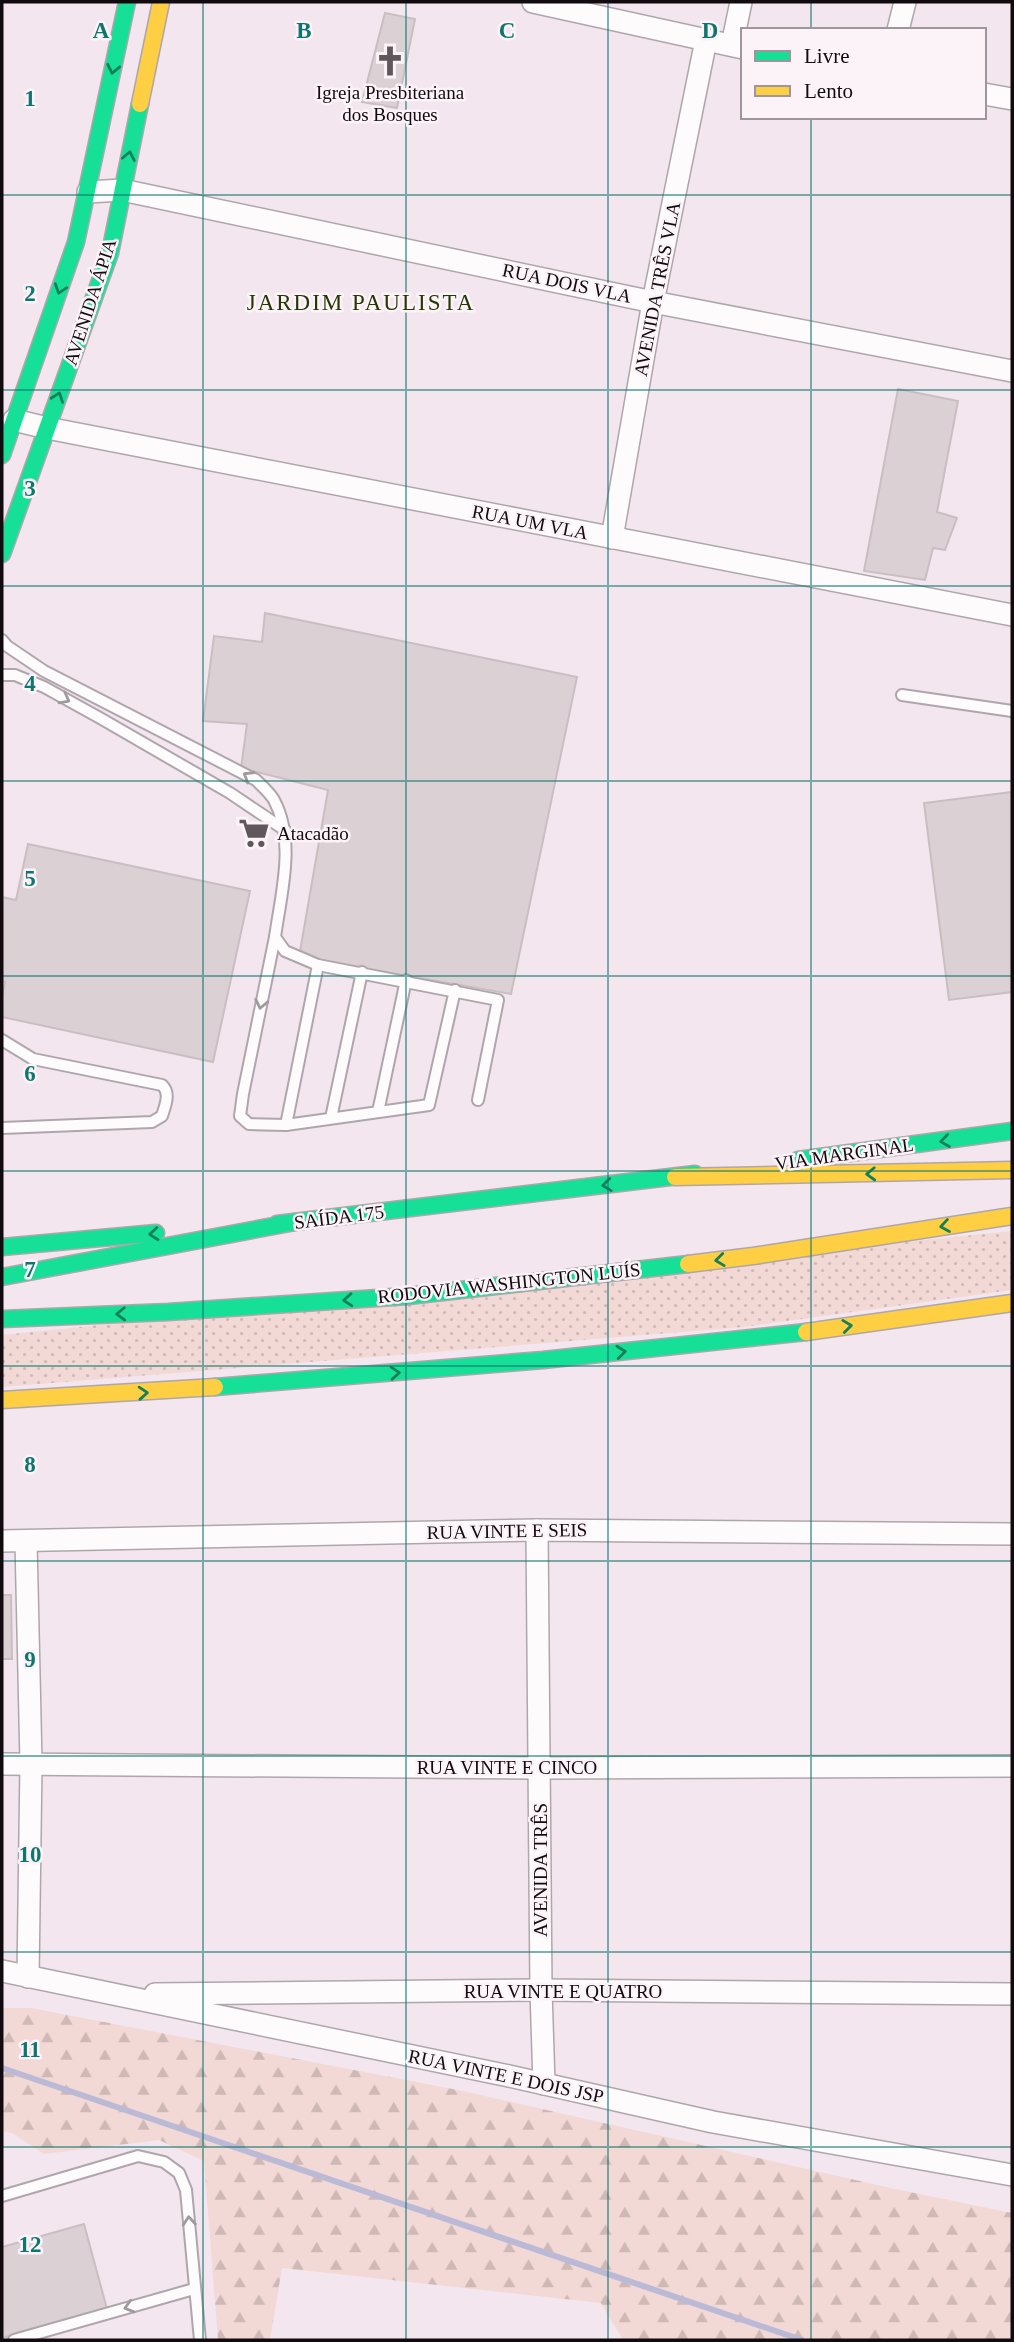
<svg xmlns="http://www.w3.org/2000/svg" width="1014" height="2342" font-family="'Times New Roman',serif">
  <style>
    .grass { fill: url(#grass-dots) }
    .forest { fill: url(#forest-firs) }
    .lines { fill: none; stroke-linecap: round; stroke-linejoin: round }
    .stream { stroke: #bab9d6; stroke-width: 6 }
    .building { fill: #dbd0d4; stroke: #cabec3; stroke-width: 2 }
    .lane-casing { stroke: #afa6ac; stroke-width: 14 }
    .street-casing { stroke: #afa6ac; stroke-width: 24 }
    .fast-casing { stroke: #afa6ac; stroke-width: 19 }
    .slow-casing { stroke: #afa6ac; stroke-width: 19 }
    .lane { stroke: #fdfbfc; stroke-width: 10 }
    .street { stroke: #fdfbfc; stroke-width: 21 }
    .fast { stroke: #16e098; stroke-width: 16 }
    .slow { stroke: #ffcf43; stroke-width: 16 }
    .oneway { stroke: #14805a }
    .oneway2 { stroke: #9f9b9d }
    .grid { fill: none; stroke: #0f766e; stroke-width: 2; stroke-opacity: 0.55 }
    .labels { text-anchor: middle; dominant-baseline: central; stroke-width: 5; stroke-linejoin: round; paint-order: stroke }
    .poi-label { font-size: 19px; fill: #110a0e; stroke: #fcf3f9 }
    .street-label { font-size: 19px; fill: #110a0e; stroke: #fcf3f9 }
    .quarter-label { font-size: 23px; letter-spacing: 2px; fill: #243803; stroke: #fcf3f9 }
    .grid-label { font-size: 23px; text-anchor: middle; font-weight: bold; fill: #0f766e; stroke: #fcf3f9; stroke-width: 5; stroke-linejoin: round; paint-order: stroke }
  </style>
  <defs>
    <pattern id="grass-dots" width="8" height="8" patternUnits="userSpaceOnUse" patternTransform="scale(1.75)"><rect width="8" height="8" fill="#f3d9d5"/><path d="M2 2h.1M6 6h.1" fill="none" stroke="#cfb9b6" stroke-width="1.8" stroke-linecap="round"/></pattern>
    <pattern id="forest-firs" width="22" height="20" patternUnits="userSpaceOnUse" patternTransform="scale(1.75)"><rect width="22" height="20" fill="#f3d9d5"/><path d="M5 1l3.5 6h-7zM16 11l3.5 6h-7z" fill="#cfb9b6"/></pattern>
  </defs>
  <rect width="100%" height="100%" fill="#f3e6ee"/>
  <path class="grass" d="M1012,1231V1290L744,1327L2,1387V1335Z"/>
  <path class="forest" d="M2,2008H31L463,2091L895,2189L1012,2213V2340H623L601,2303L282,2268L270,2340H218L204,2161L159,2140L44,2154L12,2133L2,2131Z"/>
  <g class="lines">
    <path class="stream" d="M2,2068L802,2340"/>
  </g>
  <g class="building">
    <path d="M385,13L415,19L397,108L362,102Z"/>
    <path d="M898,389L958,401L937,512L957,518L945,550L933,548L925,580L864,571Z"/>
    <path d="M265,613L577,677L511,994L299,957L328,790L241,768L247,724L203,721L214,636L262,642Z"/>
    <path d="M1012,792V992L949,1000L924,803Z"/>
    <path d="M28,844L250,891L213,1062L2,1017V996L5,982L2,981V897L16,900Z"/>
    <path d="M2,1595H11L12,1659H2Z"/>
    <path d="M84,2224L107,2309L2,2338V2247Z"/>
  </g>
  <g class="lines">
    <g class="lane-casing">
      <g id="lane">
        <path d="M2,640L7,646L44,671L256,780C262,786 270,793 274,800C296,841 281,894 275,937L285,951L318,965L498,1000L478,1100"/>
        <path d="M2,675H15L44,687L100,718L230,793L285,830"/>
        <path d="M902,695L1012,711"/>
        <path d="M275,937L243,1094L240,1116L249,1124L286,1125L429,1105L455,990"/>
        <path d="M2,1040L33,1059L162,1085C171,1093 165,1106 162,1116L152,1122L2,1128"/>
        <path d="M378,1112L406,980"/>
        <path d="M331,1118L362,972"/>
        <path d="M286,1125L318,965"/>
        <path d="M2,2196L138,2156L164,2162L179,2173L186,2190L200,2340"/>
        <path d="M14,2340L194,2289"/>
      </g>
    </g>
    <g class="street-casing">
      <g id="street">
        <path d="M533,2L743,48"/>
        <path d="M898,30L905,2"/>
        <path d="M732,45L741,2"/>
        <path d="M984,94L1012,99"/>
        <path d="M88,192L122,190L653,302L1012,371"/>
        <path d="M14,420L47,428L1012,615"/>
        <path d="M612,538L653,302L706,40"/>
        <path d="M537,1530L541,1990L544,2084"/>
        <path d="M2,1541L537,1530L1012,1534"/>
        <path d="M26,1542L31,1763L28,1977"/>
        <path d="M2,1764L540,1768L1012,1766"/>
        <path d="M2,1971L509,2076L713,2122L1012,2175"/>
        <path d="M155,1994L541,1990L1012,1994"/>
      </g>
    </g>
    <g class="fast-casing">
      <g id="fast">
        <path d="M2,455L76,242L127,2"/>
        <path d="M2,554L110,253L140,104"/>
        <path d="M798,1160L1012,1131"/>
        <path d="M277,1224L695,1174"/>
        <path d="M2,1247L156,1233"/>
        <path d="M2,1277L295,1222"/>
        <path d="M2,1319L168,1312L408,1296L688,1264"/>
        <path d="M215,1387L543,1360L806,1332"/>
      </g>
    </g>
    <g class="slow-casing">
      <g id="slow">
        <path d="M140,104L161,2"/>
        <path d="M675,1177L1012,1170"/>
        <path d="M688,1264L753,1256L1012,1216"/>
        <path d="M806,1332L1012,1303"/>
        <path d="M2,1400L215,1387"/>
      </g>
    </g>
    <use href="#lane" class="lane"/>
    <use href="#street" class="street"/>
    <use href="#fast" class="fast"/>
    <use href="#slow" class="slow"/>
  </g>
  <defs><path id="oneway-chevron" d="M-2-3.5L2.5 0L-2 3.5" fill="none" stroke-width="1.6" stroke-linecap="round" stroke-linejoin="round" transform="scale(1.75)"/></defs>
  <g class="oneway">
    <use href="#oneway-chevron" transform="translate(113 69) rotate(102)"/>
    <use href="#oneway-chevron" transform="translate(129 156) rotate(-79)"/>
    <use href="#oneway-chevron" transform="translate(60 289) rotate(109)"/>
    <use href="#oneway-chevron" transform="translate(58 397) rotate(-70)"/>
    <use href="#oneway-chevron" transform="translate(945 1141) rotate(172)"/>
    <use href="#oneway-chevron" transform="translate(871 1174) rotate(178)"/>
    <use href="#oneway-chevron" transform="translate(607 1185) rotate(173)"/>
    <use href="#oneway-chevron" transform="translate(945 1226) rotate(171)"/>
    <use href="#oneway-chevron" transform="translate(154 1234) rotate(175)"/>
    <use href="#oneway-chevron" transform="translate(720 1260) rotate(173)"/>
    <use href="#oneway-chevron" transform="translate(348 1300) rotate(176)"/>
    <use href="#oneway-chevron" transform="translate(121 1314) rotate(178)"/>
    <use href="#oneway-chevron" transform="translate(847 1326) rotate(-7)"/>
    <use href="#oneway-chevron" transform="translate(621 1352) rotate(-6)"/>
    <use href="#oneway-chevron" transform="translate(395 1373) rotate(-4)"/>
    <use href="#oneway-chevron" transform="translate(143 1393) rotate(-4)"/>
  </g>
  <g class="oneway2">
    <use href="#oneway-chevron" transform="translate(65 699) rotate(28)"/>
    <use href="#oneway-chevron" transform="translate(248 776) rotate(-149)"/>
    <use href="#oneway-chevron" transform="translate(261 1004) rotate(102)"/>
    <use href="#oneway-chevron" transform="translate(189 2221) rotate(-95)"/>
    <use href="#oneway-chevron" transform="translate(129 2307) rotate(164)"/>
  </g>
  <path class="grid" d="M203,2V2340M406,2V2340M608,2V2340M811,2V30M811,117V2340M2,195H1012M2,390H1012M2,586H1012M2,781H1012M2,976H1012M2,1171H1012M2,1366H1012M2,1561H1012M2,1756H1012M2,1952H1012M2,2147H1012"/>
  <defs>
    <g id="church-bare" transform="scale(2.415)"><path d="M-1.2-6h2.4v3.5h3.3v2.4h-3.3V6h-2.4V-.1h-3.3v-2.4h3.3Z" fill="#60575c" stroke="#fcf3f9" stroke-width="2.5" paint-order="stroke"/></g>
    <g id="supermarket-bare" transform="scale(2.415)"><path d="M-6-5.5h2.5l.6 2H6L4.5 2H-2.5L-4.4-4H-6ZM-1.5 3.2a1.3 1.3 0 1 0 .1 0ZM3 3.2a1.3 1.3 0 1 0 .1 0Z" fill="#60575c" stroke="#fcf3f9" stroke-width="2.5" paint-order="stroke"/></g>
  </defs>
  <g fill-rule="evenodd">
    <use href="#church-bare" x="390" y="61"/>
    <use href="#supermarket-bare" x="254" y="833"/>
  </g>
  <g class="labels">
    <g class="poi-label">
      <text x="390" y="92">Igreja Presbiteriana<tspan x="390" dy="22">dos Bosques</tspan></text>
      <text x="277" y="833" text-anchor="start">Atacadão</text>
    </g>
    <g class="street-label">
      <text transform="translate(567 283) rotate(12)">RUA DOIS VLA</text>
      <text transform="translate(657 289) rotate(-79)">AVENIDA TRÊS VLA</text>
      <text transform="translate(90 302) rotate(-72)">AVENIDA ÁPIA</text>
      <text transform="translate(530 522) rotate(11)">RUA UM VLA</text>
      <text transform="translate(844 1154) rotate(-8)">VIA MARGINAL</text>
      <text transform="translate(339 1217) rotate(-7)">SAÍDA 175</text>
      <text transform="translate(509 1283) rotate(-6)">RODOVIA WASHINGTON LUÍS</text>
      <text transform="translate(507 1531) rotate(-1)">RUA VINTE E SEIS</text>
      <text x="507" y="1767">RUA VINTE E CINCO</text>
      <text transform="translate(540 1870) rotate(-90)">AVENIDA TRÊS</text>
      <text x="563" y="1991">RUA VINTE E QUATRO</text>
      <text transform="translate(506 2076) rotate(12)">RUA VINTE E DOIS JSP</text>
    </g>
    <g class="quarter-label">
      <text x="361" y="302">JARDIM PAULISTA</text>
    </g>
  </g>
  <g class="grid-label">
    <text x="101" y="38">A</text>
    <text x="304" y="38">B</text>
    <text x="507" y="38">C</text>
    <text x="710" y="38">D</text>
    <text x="30" y="106">1</text>
    <text x="30" y="301">2</text>
    <text x="30" y="496">3</text>
    <text x="30" y="691">4</text>
    <text x="30" y="886">5</text>
    <text x="30" y="1081">6</text>
    <text x="30" y="1277">7</text>
    <text x="30" y="1472">8</text>
    <text x="30" y="1667">9</text>
    <text x="30" y="1862">10</text>
    <text x="30" y="2057">11</text>
    <text x="30" y="2252">12</text>
  </g>
  <rect width="1014" height="2342" fill="none" stroke="#110a0e" stroke-width="7"/>
  <rect x="741" y="28" width="245" height="91" fill="#fcf3f9" stroke="#9e969b" stroke-width="2"/>
  <rect x="755" y="51" width="35" height="10" fill="#16e098" stroke="#9e969b" stroke-width="2"/>
  <text x="804" y="63" font-size="21" fill="#110a0e">Livre</text>
  <rect x="755" y="86" width="35" height="10" fill="#ffcf43" stroke="#9e969b" stroke-width="2"/>
  <text x="804" y="98" font-size="21" fill="#110a0e">Lento</text>
</svg>
